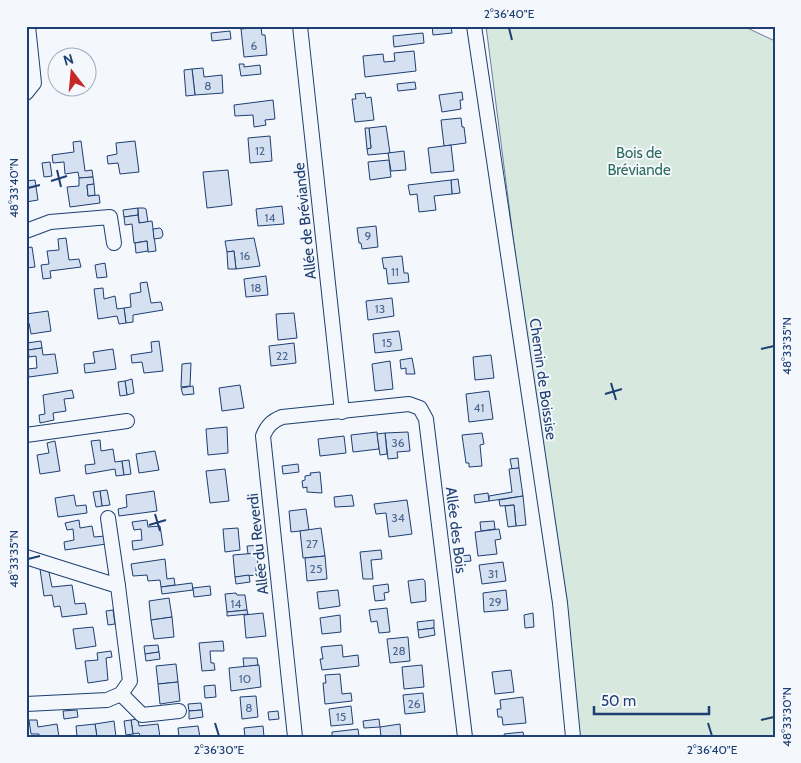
<svg xmlns="http://www.w3.org/2000/svg" width="801" height="763" font-family="Cabin,sans-serif">
  <style>
    .green { fill: #d7e8df; stroke: #687fa3 }
    .building { fill: #d5e0f0; stroke: #1d3f73 }
    .lines { fill: none; stroke-linecap: round; stroke-linejoin: round }
    .street-casing { stroke: #1d3f73; stroke-width: 16 }
    .street { stroke: #f4f7fb; stroke-width: 14 }
    .ticks { fill: none; stroke: #1d3f73; stroke-width: 2 }
    .labels { text-anchor: middle; dominant-baseline: central; stroke-width: 4; stroke-linejoin: round; paint-order: stroke }
    .number-label { font-size: 12px; fill: #4b6792 }
    .park-label { font-size: 15px; fill: #2c6c60; stroke: #f4f7fb }
    .street-label { font-size: 15px; fill: #1d3f73; stroke: #f4f7fb }
    .neatline { fill: none; stroke: #1d3f73; stroke-width: 2 }
    .ticks-label { font-size: 12px; text-anchor: middle; fill: #1d3f73 }
  </style>
  <rect width="100%" height="100%" fill="#f4f7fb"/>
  <path class="green" d="M486,26H743L775,41V737H577Z"/>
  <g class="building">
    <path d="M432,26H451L452,33L433,35Z"/>
    <path d="M261,27L262,35H265L267,55L244,57L241,29Z"/>
    <path d="M230,31L231,39L212,41L211,33Z"/>
    <path d="M423,33L424,43L394,47L393,36Z"/>
    <path d="M414,51L416,71L365,77L363,56L383,54L384,62L395,61L394,53Z"/>
    <path d="M239,64H244V67L260,65L261,74L241,76Z"/>
    <path d="M203,68L204,77L222,75L223,93L195,95L192,69Z"/>
    <path d="M192,69L195,95L186,96L184,70Z"/>
    <path d="M415,82L416,89L398,91L397,84Z"/>
    <path d="M462,92L463,100H460L461,109L442,112L439,95Z"/>
    <path d="M365,93L366,98L371,97L374,120L355,122L352,99H356L355,94Z"/>
    <path d="M273,100L275,119L265,120L266,125L254,127L253,115L235,116L234,105Z"/>
    <path d="M461,118L462,127H464L466,143L444,146L441,120Z"/>
    <path d="M386,126L390,153L368,155L367,149L371,148L369,128Z"/>
    <path d="M365,128H369L371,148L367,149Z"/>
    <path d="M270,136L272,161L250,163L248,138Z"/>
    <path d="M81,141L85,171L92,170L93,177L79,178L78,172L65,174L64,162L53,163L52,155L74,152L73,142Z"/>
    <path d="M135,141L139,172L120,174L118,163L108,164L107,156L117,154L116,143Z"/>
    <path d="M451,145L454,171L431,173L428,148Z"/>
    <path d="M404,151L406,170L391,171L388,153Z"/>
    <path d="M389,160L391,177L370,180L368,162Z"/>
    <path d="M50,162L52,176L44,177L42,163Z"/>
    <path d="M228,170L232,205L207,208L203,172Z"/>
    <path d="M93,177L94,184L87,185L88,196L99,195L100,203L70,207L67,187L79,186V178Z"/>
    <path d="M458,179L460,193L452,194L451,180Z"/>
    <path d="M35,180L38,200L26,202V181Z"/>
    <path d="M451,180L452,194L434,196L436,210L419,212L417,194L410,195L408,185Z"/>
    <path d="M94,184L95,195L88,196L87,185Z"/>
    <path d="M282,206L284,224L258,226L256,209Z"/>
    <path d="M138,208V215L124,217L123,210Z"/>
    <path d="M138,208H144L146,209L148,222L139,223Z"/>
    <path d="M138,215L139,223L152,221L156,251L148,252L147,241L134,243L132,224L125,225L124,217Z"/>
    <path d="M376,226L378,247L362,249L361,243H359L357,228Z"/>
    <path d="M160,228L162,230L163,235L161,238L154,239L153,229Z"/>
    <path d="M66,238L69,260L79,259L81,267L50,271L51,278L43,279L41,265L49,264L47,251L59,250L58,239Z"/>
    <path d="M254,238L260,266L236,269L234,251L227,252L225,241Z"/>
    <path d="M147,241L148,251L136,253L135,243Z"/>
    <path d="M32,247L35,267L26,268V248Z"/>
    <path d="M234,251L236,269H228L227,252Z"/>
    <path d="M402,256L404,273H408L409,282L388,284L386,268L384,269L382,258Z"/>
    <path d="M105,263L107,277L97,278L95,265Z"/>
    <path d="M266,276L268,295L246,297L244,279Z"/>
    <path d="M147,282L151,303L161,302L163,310L133,315V322L126,323L124,308L131,307L130,294L141,292L140,283Z"/>
    <path d="M103,288L104,299L115,296L117,309L124,308L126,323L119,324L117,316L98,319L94,289Z"/>
    <path d="M392,298L394,316L368,320L366,301Z"/>
    <path d="M48,311L51,331L31,334L29,323H26V314Z"/>
    <path d="M294,313L297,338L278,340L276,314Z"/>
    <path d="M399,331L402,350L375,353L373,334Z"/>
    <path d="M41,341L42,348L28,350L27,343Z"/>
    <path d="M159,341L163,371L144,373L142,362L132,363L131,355L152,352L151,342Z"/>
    <path d="M294,343L296,363L271,366L269,346Z"/>
    <path d="M42,348L43,355L55,354L58,373L29,377L27,369L37,368L36,356L29,357L28,350Z"/>
    <path d="M113,349L116,369L85,373L84,364L95,363L93,352Z"/>
    <path d="M491,355L494,378L475,380L473,357Z"/>
    <path d="M412,358L415,374H406V368L401,369L400,360Z"/>
    <path d="M390,361L393,389L375,391L372,364Z"/>
    <path d="M191,363L190,386L181,387L182,364Z"/>
    <path d="M132,379L134,393L127,395L125,381Z"/>
    <path d="M125,381L127,395L120,396L118,382Z"/>
    <path d="M240,385L244,408L222,411L219,388Z"/>
    <path d="M193,386L194,394L183,395L181,388Z"/>
    <path d="M72,390L74,398L64,399L66,411L53,413L54,420L40,423L39,415L45,414L43,395Z"/>
    <path d="M489,391L493,419L469,422L466,394Z"/>
    <path d="M227,427L228,453L208,455L206,429Z"/>
    <path d="M377,432L379,449L353,452L351,435Z"/>
    <path d="M408,432L410,451L397,452L398,458L388,459L385,433Z"/>
    <path d="M385,433L387,454L380,455L377,434Z"/>
    <path d="M482,433L484,444L480,445L482,466L469,467V463H466L462,435Z"/>
    <path d="M344,436L346,453L320,456L318,439Z"/>
    <path d="M100,440L101,451L113,449L115,462L122,461L124,475L116,476L115,469L86,474L85,465L95,464L91,441Z"/>
    <path d="M55,441L60,471L40,474L37,455L49,453L47,443Z"/>
    <path d="M155,451L159,470L139,473L136,454Z"/>
    <path d="M518,458L519,468L512,469L510,459Z"/>
    <path d="M129,460L131,474L124,475L122,461Z"/>
    <path d="M298,464L299,472L283,474L282,466Z"/>
    <path d="M519,468L523,496L489,501V496L512,492L509,469Z"/>
    <path d="M225,469L229,501L210,503L206,471Z"/>
    <path d="M320,472L322,493L307,492V487L303,488L302,481L305,480V476L311,475L310,473Z"/>
    <path d="M107,490L110,505L102,506L100,491Z"/>
    <path d="M100,491L102,506L96,507L93,492Z"/>
    <path d="M154,491L157,511L119,516L118,509L127,507L126,495Z"/>
    <path d="M488,493L489,501L475,503L474,495Z"/>
    <path d="M74,495L76,506L86,505L87,513L58,517L55,498Z"/>
    <path d="M352,495L354,506L335,507L334,497Z"/>
    <path d="M523,496L526,525L516,526L514,505L500,506L499,500Z"/>
    <path d="M407,500L412,534L389,537L386,513L376,514L374,504Z"/>
    <path d="M514,505L516,526L508,527L505,506Z"/>
    <path d="M306,509L309,530L291,532L289,511Z"/>
    <path d="M79,520L80,528L92,526L94,537L105,536L106,544L65,550L64,542L74,540L73,529L67,530L65,523Z"/>
    <path d="M147,520L148,527L160,526L163,545L133,550L132,541L142,540L141,529L134,530L132,522Z"/>
    <path d="M494,521L495,529L481,531L480,522Z"/>
    <path d="M238,528L240,550L225,552L223,529Z"/>
    <path d="M321,528L325,556L303,558L300,531Z"/>
    <path d="M499,529L501,539L495,540L497,554L478,556L475,532Z"/>
    <path d="M264,545L265,552L248,554L247,546Z"/>
    <path d="M381,550L382,559L371,560L373,579H363L360,552Z"/>
    <path d="M257,553L258,567H256V575L235,577L233,555Z"/>
    <path d="M470,555L471,561L460,562L459,556Z"/>
    <path d="M325,556L327,579L307,581L305,558Z"/>
    <path d="M165,559L167,579L174,578L175,585L161,587L160,580L148,581L147,575L133,576L131,564Z"/>
    <path d="M503,562L506,581L482,584L479,565Z"/>
    <path d="M40,569L49,572L52,587L72,585L75,604L85,603L87,614L62,617L60,606L54,607L52,595L44,596Z"/>
    <path d="M249,575L250,582L236,584L235,577Z"/>
    <path d="M423,579L425,581L426,601L411,603L408,581Z"/>
    <path d="M192,583L193,590L162,594L161,587Z"/>
    <path d="M388,584L389,592L384,593L385,600L375,601L373,586Z"/>
    <path d="M210,586L211,595L194,597L193,588Z"/>
    <path d="M338,590L340,606L319,609L317,592Z"/>
    <path d="M506,590L508,610L484,612L483,593Z"/>
    <path d="M236,593L237,595H245L247,610L227,612L225,594Z"/>
    <path d="M169,598L172,617L151,620L149,601Z"/>
    <path d="M387,608L390,632L379,633L377,621L371,622L369,610Z"/>
    <path d="M113,610L115,624L108,625L106,611Z"/>
    <path d="M247,610L248,614L227,616V612Z"/>
    <path d="M263,613L266,636L246,638L244,615Z"/>
    <path d="M533,613L534,627L525,628L524,615Z"/>
    <path d="M340,615L341,632L322,634L320,618Z"/>
    <path d="M172,617L174,637L154,639L151,620Z"/>
    <path d="M434,620V628L418,630L417,622Z"/>
    <path d="M93,627L96,646L76,649L73,629Z"/>
    <path d="M434,628L435,635L419,638L418,630Z"/>
    <path d="M408,637L410,661L390,663L387,639Z"/>
    <path d="M223,641L224,651H210L211,663H214L215,670L202,671L199,643Z"/>
    <path d="M158,645L159,652L145,654L144,646Z"/>
    <path d="M342,645L343,657L358,655L359,666L322,670L320,659H323L321,647Z"/>
    <path d="M111,651L112,657L106,658L108,680L88,683L85,661L98,660L97,653Z"/>
    <path d="M159,652L160,659L146,661L145,654Z"/>
    <path d="M243,658H257L258,665L244,667Z"/>
    <path d="M176,664L178,682L158,684L156,666Z"/>
    <path d="M259,665L261,687L231,691L229,668Z"/>
    <path d="M422,665L424,687L404,689L402,667Z"/>
    <path d="M511,670L514,692L495,694L492,672Z"/>
    <path d="M340,674L342,694L351,693L352,701L325,704L323,683H326L325,675Z"/>
    <path d="M178,682L180,701L160,704L158,684Z"/>
    <path d="M215,685L216,697L205,698L204,686Z"/>
    <path d="M423,693L425,712L405,714L403,695Z"/>
    <path d="M256,696L258,717L242,719L240,697Z"/>
    <path d="M523,697L526,723L503,725L502,717H498L497,709H501L500,700Z"/>
    <path d="M201,703L202,710L189,711L188,704Z"/>
    <path d="M351,706L353,724L331,726L329,709Z"/>
    <path d="M77,710L78,717L64,719L63,711Z"/>
    <path d="M202,710L203,717L189,719V711Z"/>
    <path d="M278,711L279,719L269,720L268,712Z"/>
    <path d="M138,719L139,726L158,724L160,737H140L139,733L133,734L131,720Z"/>
    <path d="M379,719L380,727L364,728L363,721Z"/>
    <path d="M29,720H37L38,727L57,724L59,737H39V734H31Z"/>
    <path d="M131,720L133,734L126,735L124,721Z"/>
    <path d="M114,721L116,737H97L95,724Z"/>
    <path d="M95,724L97,737H77L76,726Z"/>
    <path d="M400,724L401,737H381L380,727Z"/>
    <path d="M198,726L200,737H179L178,728Z"/>
    <path d="M263,726L264,737H245L244,728Z"/>
    <path d="M358,729L359,736L356,737H332V732Z"/>
    <path d="M523,732L524,737H505L504,734Z"/>
  </g>
  <g class="lines">
    <g class="street-casing">
      <g id="street">
        <path d="M300,26L342,412"/>
        <path d="M474,26L560,603L573,737"/>
        <path d="M26,93L34,83L28,26"/>
        <path d="M26,231L50,222L110,217L114,243"/>
        <path d="M26,435L127,421"/>
        <path d="M108,518L118,586"/>
        <path d="M26,557L118,586L130,681L121,694L107,700L26,704"/>
        <path d="M121,694L142,715L179,711"/>
        <path d="M295,737L263,436C267,426 272,421 282,417L409,404L420,408L426,419L465,737"/>
      </g>
    </g>
    <use href="#street" class="street"/>
  </g>
  <path class="ticks" d="M509,28L512,40M57,170L61,187M51,181L67,176M28,188L40,185M761,349L774,346M611,383L616,400M605,394L622,389M155,514L160,531M149,525L166,520M28,559L40,556M761,720L774,717M215,723L219,736M708,723L712,736"/>
  <g class="labels">
    <g class="number-label">
      <text x="254" y="45">6</text>
      <text x="208" y="85">8</text>
      <text x="260" y="150">12</text>
      <text x="270" y="217">14</text>
      <text x="368" y="235">9</text>
      <text x="245" y="255">16</text>
      <text x="395" y="271">11</text>
      <text x="256" y="287">18</text>
      <text x="380" y="308">13</text>
      <text x="387" y="342">15</text>
      <text x="282" y="355">22</text>
      <text x="479" y="407">41</text>
      <text x="398" y="442">36</text>
      <text x="398" y="517">34</text>
      <text x="312" y="543">27</text>
      <text x="316" y="568">25</text>
      <text x="493" y="573">31</text>
      <text x="495" y="601">29</text>
      <text x="236" y="603">14</text>
      <text x="399" y="650">28</text>
      <text x="245" y="678">10</text>
      <text x="414" y="703">26</text>
      <text x="249" y="707">8</text>
      <text x="341" y="716">15</text>
    </g>
    <g class="park-label">
      <text x="639" y="153">Bois de<tspan x="639" dy="17">Bréviande</tspan></text>
    </g>
    <g class="street-label">
      <text transform="translate(305 221) rotate(-96)">Allée de Bréviande</text>
      <text transform="translate(543 379) rotate(82)">Chemin de Boissise</text>
      <text transform="translate(456 530) rotate(83)">Allée des Bois</text>
      <text transform="translate(258 544) rotate(-96)">Allée du Reverdi</text>
    </g>
  </g>
  <rect width="801" height="763" fill="none" stroke="#f4f7fb" stroke-width="55"/>
  <g transform="translate(72 72) rotate(344)"><circle r="24" fill="#f4f7fb" stroke="#9eadc5"/>
  <path d="M0-4L9 19L0 12L-9 19Z" fill="#c62828"/>
  <text y="-8" font-size="14" font-weight="bold" text-anchor="middle" fill="#1d3f73">N</text>
  </g>
  <path d="M594 706v8h115v-8" fill="none" stroke="#1d3f73" stroke-width="2.5"/>
  <text x="601" y="706" font-size="15" fill="#1d3f73" stroke="#f4f7fb" stroke-width="4" paint-order="stroke">50 m</text>
  <rect x="28" y="28" width="746" height="708" class="neatline"/>
  <g class="ticks-label">
    <text x="509" y="18">2°36'40"E</text>
    <text transform="translate(14 188) rotate(-90)" y="4">48°33'40"N</text>
    <text transform="translate(787 346) rotate(-90)" y="4">48°33'35"N</text>
    <text transform="translate(14 559) rotate(-90)" y="4">48°33'35"N</text>
    <text transform="translate(787 717) rotate(-90)" y="4">48°33'30"N</text>
    <text x="219" y="754">2°36'30"E</text>
    <text x="712" y="754">2°36'40"E</text>
  </g>
</svg>
